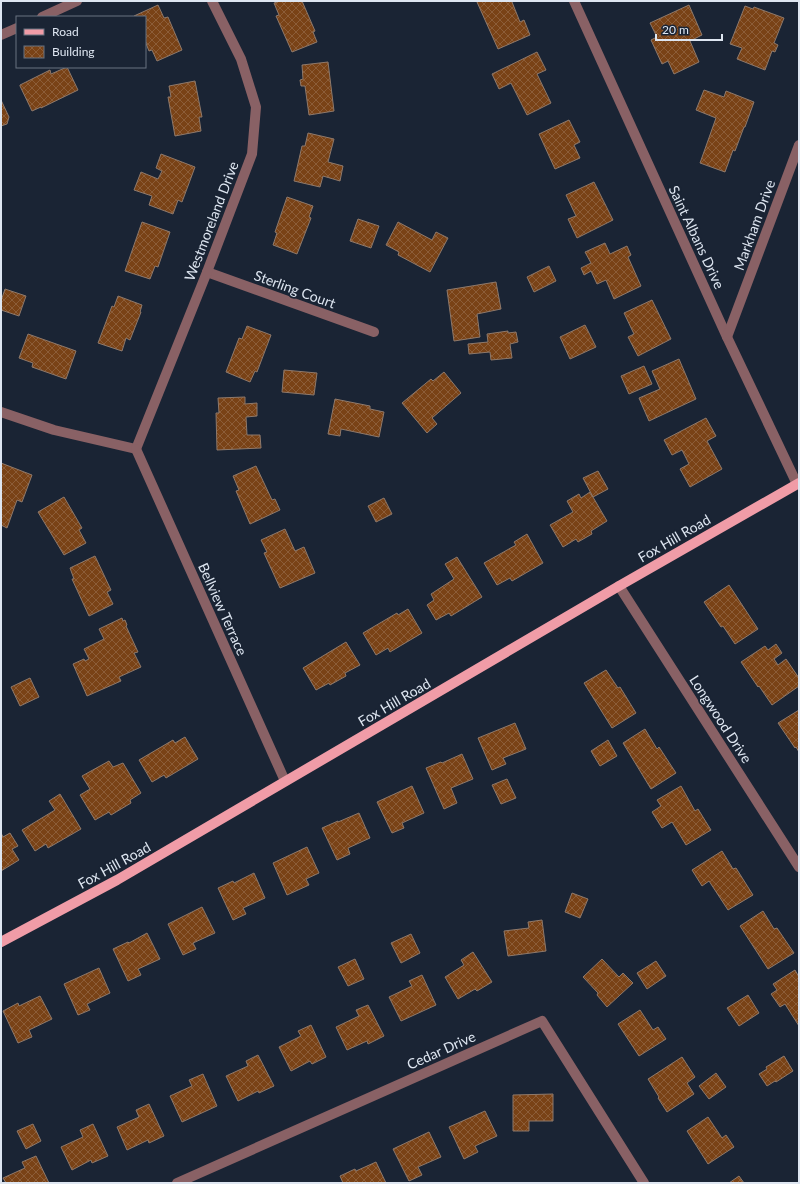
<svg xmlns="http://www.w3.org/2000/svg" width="800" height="1184" font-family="Lato,sans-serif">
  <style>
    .building { fill: url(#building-cross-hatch); stroke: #8e796b }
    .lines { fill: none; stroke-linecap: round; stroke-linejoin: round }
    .minor { stroke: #896165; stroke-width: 10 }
    .major { stroke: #f09ca7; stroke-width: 10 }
    .labels { text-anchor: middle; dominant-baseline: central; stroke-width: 3.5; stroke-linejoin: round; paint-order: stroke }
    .street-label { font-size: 14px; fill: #dee6f1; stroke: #1a2434 }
  </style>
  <defs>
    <pattern id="building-cross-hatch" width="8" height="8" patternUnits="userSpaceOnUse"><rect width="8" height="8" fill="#794216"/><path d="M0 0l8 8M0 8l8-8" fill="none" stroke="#8c5d38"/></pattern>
  </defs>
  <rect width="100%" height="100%" fill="#1a2434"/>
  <g class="building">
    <path d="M280,1H302L315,31L313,32L317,42L292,52L276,16L279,15L274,3Z"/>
    <path d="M478,1H513L512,2L520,22L524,20L530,35L498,49L477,2Z"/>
    <path d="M158,5L164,18L168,17L182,50L157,61L152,50L149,51L145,41V17H134V16Z"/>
    <path d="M689,5L702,35L690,41L699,62L674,74L668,61L662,64L651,40L657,37L650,23Z"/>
    <path d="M745,6L753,9L754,7L784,18L774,43L778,45L775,52L772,51L765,70L737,59L742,48L730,44Z"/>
    <path d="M537,52L546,70L537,74L551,103L527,115L511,83L499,89L492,74Z"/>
    <path d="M328,62L334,111L309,115L305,86H301L300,80L303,79L302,65Z"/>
    <path d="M67,67L78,90L41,108V107L32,111L20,86V85L50,70L51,74Z"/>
    <path d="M195,81L202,117H199L201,131L175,136L168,97H171L169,86Z"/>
    <path d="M704,90L724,97L726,91L754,102L745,127H744L735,151L733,150L725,172L700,163L716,118L696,110Z"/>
    <path d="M1,100L9,117L7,124L1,126Z"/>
    <path d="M569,120L580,142L574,145L580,158L555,169L539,134Z"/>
    <path d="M308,133L334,139L328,162L343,166L340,181L323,176L320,187L294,181L302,146H305Z"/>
    <path d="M161,154L195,167L182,202L178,200L173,214L149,205L152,196L134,190L141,172L158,179L162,171L156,168Z"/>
    <path d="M594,182L613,220L577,238L568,219L576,216L566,195Z"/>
    <path d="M287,197L313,206L309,217L311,218L297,254L273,245L277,233L275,232Z"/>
    <path d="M358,219L379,226L371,248L350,241Z"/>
    <path d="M142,222L170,232L158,267L155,266L150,279L125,271Z"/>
    <path d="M398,222L432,240L436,232L448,238L430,272L398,255L399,252L386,245Z"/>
    <path d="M605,243L610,254L627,246L631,255L628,257L641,286L614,299L606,280L597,284L591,271L584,275L581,268L591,263L585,252Z"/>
    <path d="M549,266L556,281L534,292L527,277Z"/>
    <path d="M496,282L501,309L477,314L480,337L454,341L447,290Z"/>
    <path d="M5,289L26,296L19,316L1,310V301Z"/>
    <path d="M118,296L142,305L140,312H141L130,340L126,338L122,351L98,343L112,306L114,307Z"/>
    <path d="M652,300L671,339L638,356L628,337L634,334L624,313Z"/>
    <path d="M585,325L596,347L570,359L560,337Z"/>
    <path d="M247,326L271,335L257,372L255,371L250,382L226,372L239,338L242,339Z"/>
    <path d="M508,331V333L516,332L518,342L510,344L512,358L491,360L490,352L469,354L468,344L488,342L487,334Z"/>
    <path d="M28,334L76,351L66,379L32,367L33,363L19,358Z"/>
    <path d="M679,359L696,399L649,421L639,398L660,389L652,371Z"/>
    <path d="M644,366L652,384L629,394L621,376Z"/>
    <path d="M284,370L317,373L314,395L282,392Z"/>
    <path d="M444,372L461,393L432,418L437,424L427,433L402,403L431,379L433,381Z"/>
    <path d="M245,397V404L257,403V416L246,417L247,435H260L261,448L217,450L216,413H219L218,398Z"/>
    <path d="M335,399L370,406V409L384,412L379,437L341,429L340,436L328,434Z"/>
    <path d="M706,418L716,436L707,441L722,469L690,487L680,469L689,464L682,450L672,455L664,440Z"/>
    <path d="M1,463L32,475L22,502L17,500L7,528L1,525Z"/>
    <path d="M256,466L272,500L275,499L280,510L250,524L236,491L239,490L233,476Z"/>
    <path d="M598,471L608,489L593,497L583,478Z"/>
    <path d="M590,492L607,521L591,531L592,534L578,542L576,539L563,547L550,525L573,512L567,501L579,494L581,498Z"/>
    <path d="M64,497L82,528L79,530L86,543L64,555L38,512Z"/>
    <path d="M384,498L392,514L376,522L368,506Z"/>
    <path d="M285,529L295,551L304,547L315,573L280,588L264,553L267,552L261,540Z"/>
    <path d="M527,534L543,563L512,581L510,578L497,585L484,563L516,545L514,542Z"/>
    <path d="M95,556L111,590L107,592L113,604L89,616L72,579H74L70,568Z"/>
    <path d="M457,557L482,597L451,616L449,613L436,620L427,605L434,600L431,594L454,579L445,564Z"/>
    <path d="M729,585L758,629L735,644L723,626L721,627L704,602Z"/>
    <path d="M408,609L422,633L390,652L388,648L376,655L363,633L397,613L398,615Z"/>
    <path d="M122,618L123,621L125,620L127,625L126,626L138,652L134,653L141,667L119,677L121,681L87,696L73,664L84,659L85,661L89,659L84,649L104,639L99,629Z"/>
    <path d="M346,642L360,665L345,673L346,676L330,685L329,683L316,690L303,668Z"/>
    <path d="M776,644L782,653L774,659L778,665L786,659L799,678V686L772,705L759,686L758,687L741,662L765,646L768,650Z"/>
    <path d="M606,670L618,688L620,687L636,713L612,728L584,683Z"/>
    <path d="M30,678L39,697L20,706L11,687Z"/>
    <path d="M799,710V752L796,747L795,748L778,723Z"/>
    <path d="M515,723L526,749L503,758L506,764L492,770L478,738Z"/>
    <path d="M645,729L657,749L659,747L676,773L651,789L623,743Z"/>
    <path d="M185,737L198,759L166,778L164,775L152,782L139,760L173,740L175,743Z"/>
    <path d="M608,740L617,756L600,766L591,751Z"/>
    <path d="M462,754L473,779L451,788L457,803L444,809L426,768L441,762L442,763Z"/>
    <path d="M109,761L113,767L123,763L141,793L130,800L131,803L111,815L109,812L95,820L80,795L90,789L82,776Z"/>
    <path d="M507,779L516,798L501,804L492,785Z"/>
    <path d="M412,786L424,813L402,823L404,828L392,833L377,802Z"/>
    <path d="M681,786L695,811L698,809L711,830L686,845L672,822L662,828L652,812L661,806L657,800Z"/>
    <path d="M60,794L81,829L48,848L46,844L35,851L22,830L55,810L49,801Z"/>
    <path d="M359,813L370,838L348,848L350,854L337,860L322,828L338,821V822Z"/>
    <path d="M1,833L3,837L10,833L18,846L12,849L19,860L1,871Z"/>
    <path d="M307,847L319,873L306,879L309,885L287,895L273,863Z"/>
    <path d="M722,851L733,869L736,868L753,895L728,910L709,881L702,886L692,870Z"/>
    <path d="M254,873L265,898L243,908L246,914L233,920L218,888L233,881L234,883Z"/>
    <path d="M572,893L588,899L580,918L565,912Z"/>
    <path d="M202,907L215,933L193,943L196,949L183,955L168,924Z"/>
    <path d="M763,911L774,929L777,928L794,953L768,969L740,926Z"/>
    <path d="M542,920L546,951L508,956L504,931L529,928L528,922Z"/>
    <path d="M147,933L160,959L138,969L141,975L128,981L113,949L128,942L129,943Z"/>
    <path d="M411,934L420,953L401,963L391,943Z"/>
    <path d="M473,952L492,982L477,991L475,989L458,999L445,977L464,965L461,960Z"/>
    <path d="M355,959L364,979L348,986L338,967Z"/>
    <path d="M602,959L619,977L623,973L633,983L607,1007L597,995L598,993L583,977Z"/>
    <path d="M656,961L666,976L647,989L637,973Z"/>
    <path d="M99,968L110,993L87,1004L90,1010L78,1015L64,984Z"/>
    <path d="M795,970L799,977V1026L785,1004L780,1007L771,994L777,990L773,984Z"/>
    <path d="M422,975L436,1005L401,1021L389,997L412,986L409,981Z"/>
    <path d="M748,995L759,1013L739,1026L727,1008Z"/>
    <path d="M40,996L52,1019L29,1030L32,1037L18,1043L3,1011L18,1003L19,1006Z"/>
    <path d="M368,1005L384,1036L368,1044L367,1041L347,1050L336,1027L359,1016L356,1010Z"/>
    <path d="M640,1010L653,1030L658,1027L666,1039L639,1056L618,1024Z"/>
    <path d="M311,1025L326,1057L312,1064L310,1061L291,1071L279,1047L301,1036L298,1031Z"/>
    <path d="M258,1055L274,1086L259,1093L258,1091L238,1101L226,1076L248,1066L246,1061Z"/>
    <path d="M784,1056L793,1071L776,1082L775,1081L767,1086L759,1074L767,1069L766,1067Z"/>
    <path d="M682,1057L695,1077L687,1083L694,1094L667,1112L658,1098L659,1097L648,1079Z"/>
    <path d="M716,1073L726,1087L709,1099L699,1086Z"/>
    <path d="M203,1074L217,1106L182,1122L170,1096L192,1086L189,1080Z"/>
    <path d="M553,1094V1121H529V1131H513V1095Z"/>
    <path d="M149,1104L164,1136L149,1143L148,1140L127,1150L117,1127L139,1117L136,1110Z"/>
    <path d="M485,1111L497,1136L475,1146L478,1152L464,1159L449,1127Z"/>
    <path d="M708,1117L722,1138L726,1135L734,1147L708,1164L687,1131Z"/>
    <path d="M33,1124L41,1141L26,1149L17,1131Z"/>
    <path d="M93,1124L108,1156L92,1163L91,1160L72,1170L61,1147L83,1137L80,1130Z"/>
    <path d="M429,1132L441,1157L418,1167L422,1175L409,1181L393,1149Z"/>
    <path d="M36,1156L49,1183H6L3,1178L25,1168L22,1162Z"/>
    <path d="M376,1162L386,1183H343L340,1176L355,1169L356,1171Z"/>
    <path d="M739,1176L744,1183H729Z"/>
  </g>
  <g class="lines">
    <g class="minor">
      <path d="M574,1L727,337L797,484"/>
      <path d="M42,17L77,1"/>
      <path d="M1,35L17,28"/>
      <path d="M207,272L374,332"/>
      <path d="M727,337L799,145"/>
      <path d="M1,412L54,430L136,449"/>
      <path d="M136,449L207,272L252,154L256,107L241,59L212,1"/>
      <path d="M136,449L285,781"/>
      <path d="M619,586L799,867"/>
      <path d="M177,1183L542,1021L644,1183"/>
    </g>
    <path class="major" d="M1,942L117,880L619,586L799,483"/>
  </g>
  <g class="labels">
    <g class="street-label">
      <text transform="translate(211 221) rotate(-69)">Westmoreland Drive</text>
      <text transform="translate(754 225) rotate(-70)">Markham Drive</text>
      <text transform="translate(697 237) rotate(65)">Saint Albans Drive</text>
      <text transform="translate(295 289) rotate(20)">Sterling Court</text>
      <text transform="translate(674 538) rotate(-30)">Fox Hill Road</text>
      <text transform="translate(223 609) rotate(66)">Bellview Terrace</text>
      <text transform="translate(394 702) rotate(-30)">Fox Hill Road</text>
      <text transform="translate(721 719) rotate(57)">Longwood Drive</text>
      <text transform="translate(114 865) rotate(-29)">Fox Hill Road</text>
      <text transform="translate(441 1050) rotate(-24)">Cedar Drive</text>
    </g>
  </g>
  <rect width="800" height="1184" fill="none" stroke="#dee6f1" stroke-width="4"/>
  <rect x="16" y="16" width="130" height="52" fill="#1a2434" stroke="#687280"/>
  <rect x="24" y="29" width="20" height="6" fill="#f09ca7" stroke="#687280"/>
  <text x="52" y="36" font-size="12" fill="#dee6f1">Road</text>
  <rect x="24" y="46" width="20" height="12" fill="url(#building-cross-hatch)" stroke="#687280"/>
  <text x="52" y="56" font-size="12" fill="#dee6f1">Building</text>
  <path d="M656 34v6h66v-6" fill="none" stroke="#dee6f1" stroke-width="2"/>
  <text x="662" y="34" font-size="12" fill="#dee6f1" stroke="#1a2434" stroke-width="3" paint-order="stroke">20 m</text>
</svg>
